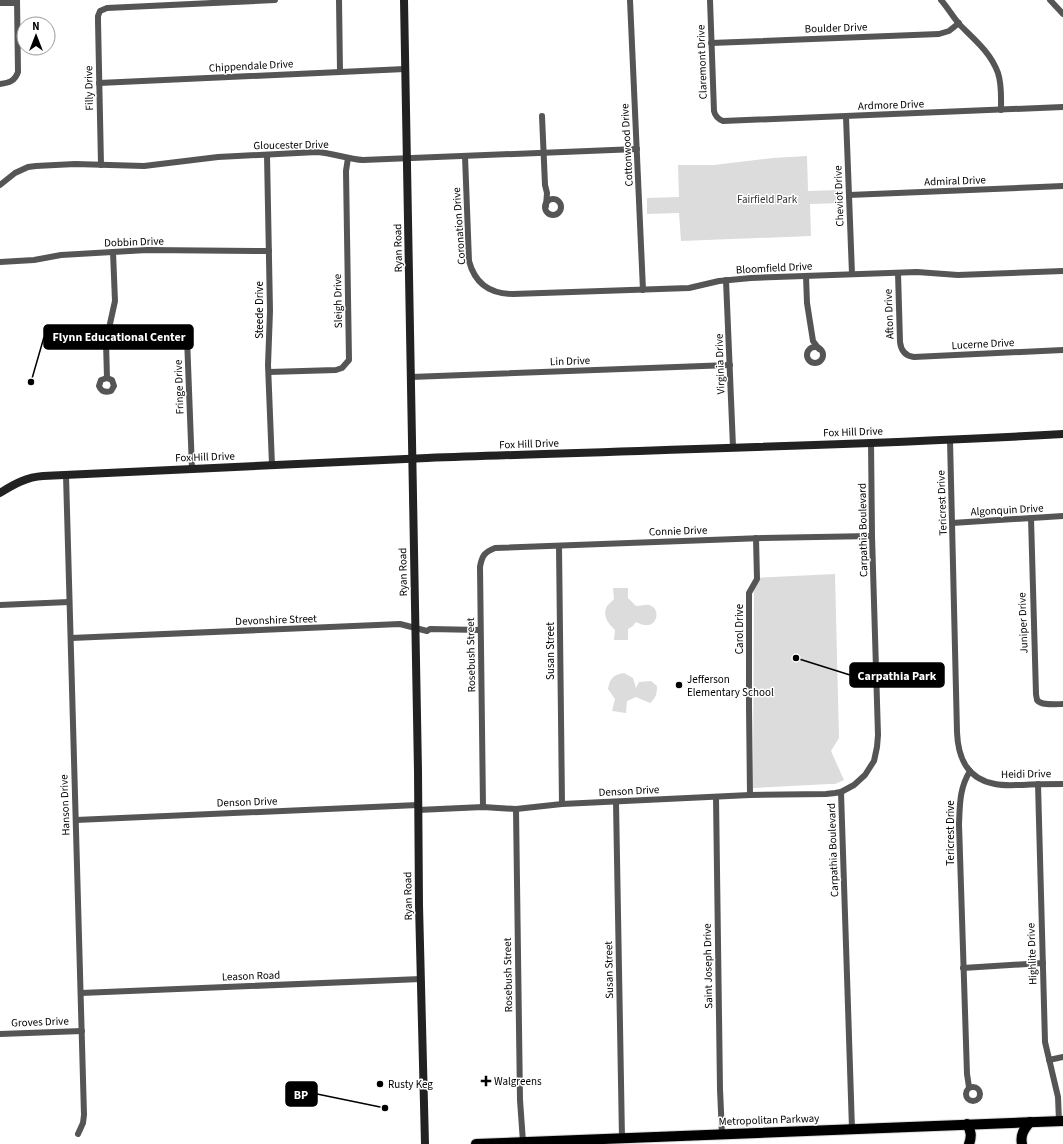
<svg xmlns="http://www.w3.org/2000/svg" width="1063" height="1144" font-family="'Source Sans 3',sans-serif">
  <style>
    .green { fill: #dcdcdc }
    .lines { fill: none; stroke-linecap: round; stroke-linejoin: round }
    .primary-casing { stroke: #dbdbdb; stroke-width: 12 }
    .street { stroke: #555; stroke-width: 6 }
    .secondary { stroke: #222; stroke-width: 8 }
    .primary { stroke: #000; stroke-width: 10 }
    .poi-dot { fill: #000; stroke: #fff; stroke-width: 1.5 }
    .labels { text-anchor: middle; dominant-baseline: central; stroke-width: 3; stroke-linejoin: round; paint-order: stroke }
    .street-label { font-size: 11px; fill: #000; stroke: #fff }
    .park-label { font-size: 11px; fill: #333; stroke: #fff }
    .poi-label { font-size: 11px; fill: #000; stroke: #fff; text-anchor: start }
    .leader { fill: none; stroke: #000; stroke-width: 1.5 }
    .callout-dot { fill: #000; stroke: #fff; stroke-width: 1.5 }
    .callout { fill: #000; stroke: #000; stroke-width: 1.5 }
    .callout-label { font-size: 12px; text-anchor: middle; font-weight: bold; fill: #fff }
  </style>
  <rect width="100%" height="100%" fill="#fff"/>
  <g class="green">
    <path d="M807,156L808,191L841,190V203L810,204L811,236L681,241L679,213L647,214V198L679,197L678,165H714L773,158Z"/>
    <path d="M835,574L839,738L831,751L844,780L835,784H829L753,788L754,578Z"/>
    <path d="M613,588H628V598L636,606C640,606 645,604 649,605C661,608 658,627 645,625C642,625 639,623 636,622L633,626L628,629V640H614L615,630C608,623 602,616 607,606C609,604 612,601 614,599Z"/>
    <path d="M624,673L633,678L636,688L639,682L651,681L657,686C657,694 656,698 650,703L636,697L627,701L626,713L612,711L615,699L608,689C610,678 613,675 624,673Z"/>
  </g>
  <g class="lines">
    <g class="primary-casing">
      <g id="primary">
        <path d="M967,1124C971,1131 972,1136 969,1144"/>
        <path d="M476,1144L1063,1121"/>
        <path d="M1022,1144C1020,1135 1024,1129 1030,1122"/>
      </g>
    </g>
    <g class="street">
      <path d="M339,0L340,71"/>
      <path d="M630,0L643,290"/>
      <path d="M710,0L714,111C715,116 718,119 723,121L1063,107"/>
      <path d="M941,0C948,8 953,17 960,25C975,40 991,53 998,73C1002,85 1001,98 1001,110"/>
      <path d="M1050,0L1063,14"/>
      <path d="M0,3H17"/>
      <path d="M711,43L939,34L949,31L959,23"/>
      <path d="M99,83L405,69"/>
      <path d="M0,84C9,83 15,81 18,72L17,0"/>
      <path d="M542,116L545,185L547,193L546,206"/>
      <path d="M846,117L852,274"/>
      <path d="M267,155L270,311L268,365L272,465"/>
      <path d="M465,156L469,261C475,284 491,294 513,294L689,288L719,281L751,278L917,272L958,275L1063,271"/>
      <path d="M101,165L98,21V16L100,11L107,8L275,0"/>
      <path d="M0,185L15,173L28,167L36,166L75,164L144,166L218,157L317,152C333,153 347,159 363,160L637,149"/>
      <path d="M849,195L1063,186"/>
      <circle cx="553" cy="207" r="8"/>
      <path d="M0,262L34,260L61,255L147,250L269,251"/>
      <path d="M898,273L900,342C901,351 905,356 914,357L1063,350"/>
      <path d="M806,276L807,303L813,341L819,349"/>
      <path d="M726,280L733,447"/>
      <path d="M107,333L124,336L181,334L185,336L187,338L192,469"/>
      <circle cx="815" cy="355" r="8"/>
      <path d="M269,372L336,370L342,368L349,360L346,171L348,158"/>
      <path d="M411,377L730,365"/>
      <path d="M107,378L112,380L114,386L111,391C105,393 101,391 99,386L101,380L107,378L106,342L115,301L113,252"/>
      <path d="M950,440L957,732C958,758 967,779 995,784C1004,786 1014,785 1023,785C1036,784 1050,784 1063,784"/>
      <path d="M66,475L84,1115L83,1123L78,1134"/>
      <path d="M1031,518L1036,694C1036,695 1037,699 1037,700C1041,706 1057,704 1063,704"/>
      <path d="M952,523L1063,516"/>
      <path d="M559,546L562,804"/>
      <path d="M0,605L69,602"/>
      <path d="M71,638L400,624L427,631L430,629L480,630"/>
      <path d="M1038,784L1045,1042L1058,1097L1059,1121"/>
      <path d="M841,792L852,1129"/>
      <path d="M750,795L749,707V593L757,579L756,538"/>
      <path d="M716,797L720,1089L722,1134"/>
      <path d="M616,802L622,1138"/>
      <path d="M483,807L480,567C482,555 485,552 495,548L763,538L872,536"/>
      <path d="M516,809L520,1100L523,1142"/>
      <path d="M418,810L483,807L516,809L562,804L750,795L826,794L835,793L841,792L854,785L865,775L874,761L877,747L878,735L872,536L871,442"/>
      <path d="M76,820L418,805"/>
      <path d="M963,968L1043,963"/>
      <path d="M81,993L421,979"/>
      <path d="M0,1034L82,1031"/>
      <path d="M1049,1060L1063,1057"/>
      <path d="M969,1087L967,1074L959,824C960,805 959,789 970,771"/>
      <circle cx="973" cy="1094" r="7"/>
    </g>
    <g class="secondary">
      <path d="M404,0L418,771L419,905L425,1144"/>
      <path d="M0,493C14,484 27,477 43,476C171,471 299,463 427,458C639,450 851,446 1063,434"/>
    </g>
    <use href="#primary" class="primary"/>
  </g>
  <g class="poi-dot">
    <circle cx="679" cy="685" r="4"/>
    <path d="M484 1075h4v4h4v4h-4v4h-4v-4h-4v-4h4z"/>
    <circle cx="380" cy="1084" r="4"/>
  </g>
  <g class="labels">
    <g class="street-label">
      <text transform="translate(836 28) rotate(-2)">Boulder Drive</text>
      <text transform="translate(702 62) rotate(-92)">Claremont Drive</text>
      <text transform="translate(251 66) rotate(-3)">Chippendale Drive</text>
      <text transform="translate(89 88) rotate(-91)">Filly Drive</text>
      <text transform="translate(891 105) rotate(-2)">Ardmore Drive</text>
      <text transform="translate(291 145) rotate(-1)">Gloucester Drive</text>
      <text transform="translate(627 145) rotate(-93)">Cottonwood Drive</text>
      <text transform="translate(955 181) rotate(-2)">Admiral Drive</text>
      <text transform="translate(839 196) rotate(-92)">Cheviot Drive</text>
      <text transform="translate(459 226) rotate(-94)">Coronation Drive</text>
      <text transform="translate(134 242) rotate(-2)">Dobbin Drive</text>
      <text transform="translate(398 248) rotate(-91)">Ryan Road</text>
      <text transform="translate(774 268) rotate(-3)">Bloomfield Drive</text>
      <text transform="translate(338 301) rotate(-91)">Sleigh Drive</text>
      <text transform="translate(259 310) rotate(-90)">Steede Drive</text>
      <text transform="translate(889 314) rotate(-92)">Afton Drive</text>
      <text transform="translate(983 344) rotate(-3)">Lucerne Drive</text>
      <text transform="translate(570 361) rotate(-2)">Lin Drive</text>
      <text transform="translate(720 364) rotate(-92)">Virginia Drive</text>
      <text transform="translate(179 387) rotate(-92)">Fringe Drive</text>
      <text transform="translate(853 432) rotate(-2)">Fox Hill Drive</text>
      <text transform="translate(529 444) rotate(-2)">Fox Hill Drive</text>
      <text transform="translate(205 457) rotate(-2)">Fox Hill Drive</text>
      <text transform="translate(942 503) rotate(-92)">Tericrest Drive</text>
      <text transform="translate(1007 510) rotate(-3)">Algonquin Drive</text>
      <text transform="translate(863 530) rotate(-91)">Carpathia Boulevard</text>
      <text transform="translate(678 531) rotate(-2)">Connie Drive</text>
      <text transform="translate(403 572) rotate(-91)">Ryan Road</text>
      <text transform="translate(276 620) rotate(-2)">Devonshire Street</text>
      <text transform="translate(1023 623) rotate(-92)">Juniper Drive</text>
      <text transform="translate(739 629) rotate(-90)">Carol Drive</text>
      <text transform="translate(550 651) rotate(-90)">Susan Street</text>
      <text transform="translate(471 655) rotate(-91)">Rosebush Street</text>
      <text transform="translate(1026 774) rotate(-1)">Heidi Drive</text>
      <text transform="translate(629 791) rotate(-3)">Denson Drive</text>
      <text transform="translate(247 802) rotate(-2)">Denson Drive</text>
      <text transform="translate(65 805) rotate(-92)">Hanson Drive</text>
      <text transform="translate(950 833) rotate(-90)">Tericrest Drive</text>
      <text transform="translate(833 850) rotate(-92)">Carpathia Boulevard</text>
      <text transform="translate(408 896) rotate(-91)">Ryan Road</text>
      <text transform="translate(1032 954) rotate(-92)">Highlite Drive</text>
      <text transform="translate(708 966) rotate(-91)">Saint Joseph Drive</text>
      <text transform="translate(609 970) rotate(-91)">Susan Street</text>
      <text transform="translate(508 975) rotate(-91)">Rosebush Street</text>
      <text transform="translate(251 976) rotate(-2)">Leason Road</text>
      <text transform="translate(40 1022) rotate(-2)">Groves Drive</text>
      <text transform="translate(769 1120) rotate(-2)">Metropolitan Parkway</text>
    </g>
    <g class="park-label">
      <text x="767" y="199">Fairfield Park</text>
    </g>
    <g class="poi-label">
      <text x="687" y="679">Jefferson<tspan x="687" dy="13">Elementary School</tspan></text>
      <text x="494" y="1081">Walgreens</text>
      <text x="388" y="1084">Rusty Keg</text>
    </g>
  </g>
  <path class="leader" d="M31 382L44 337M796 658L850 675M385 1108L317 1094"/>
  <g class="callout-dot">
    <circle cx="31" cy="382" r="4"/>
    <circle cx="796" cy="658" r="4"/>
    <circle cx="385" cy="1108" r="4"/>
  </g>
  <g class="callout">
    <rect x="44" y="325" width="149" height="24" rx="4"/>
    <rect x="850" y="663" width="94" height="24" rx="4"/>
    <rect x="286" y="1082" width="31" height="24" rx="4"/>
  </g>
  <g class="callout-label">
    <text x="119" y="341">Flynn Educational Center</text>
    <text x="897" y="680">Carpathia Park</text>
    <text x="301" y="1099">BP</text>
  </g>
  <g transform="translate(36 36)"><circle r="19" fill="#ffffff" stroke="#999999"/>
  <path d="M0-3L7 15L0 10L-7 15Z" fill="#000000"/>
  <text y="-6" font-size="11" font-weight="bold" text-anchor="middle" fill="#000000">N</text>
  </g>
</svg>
